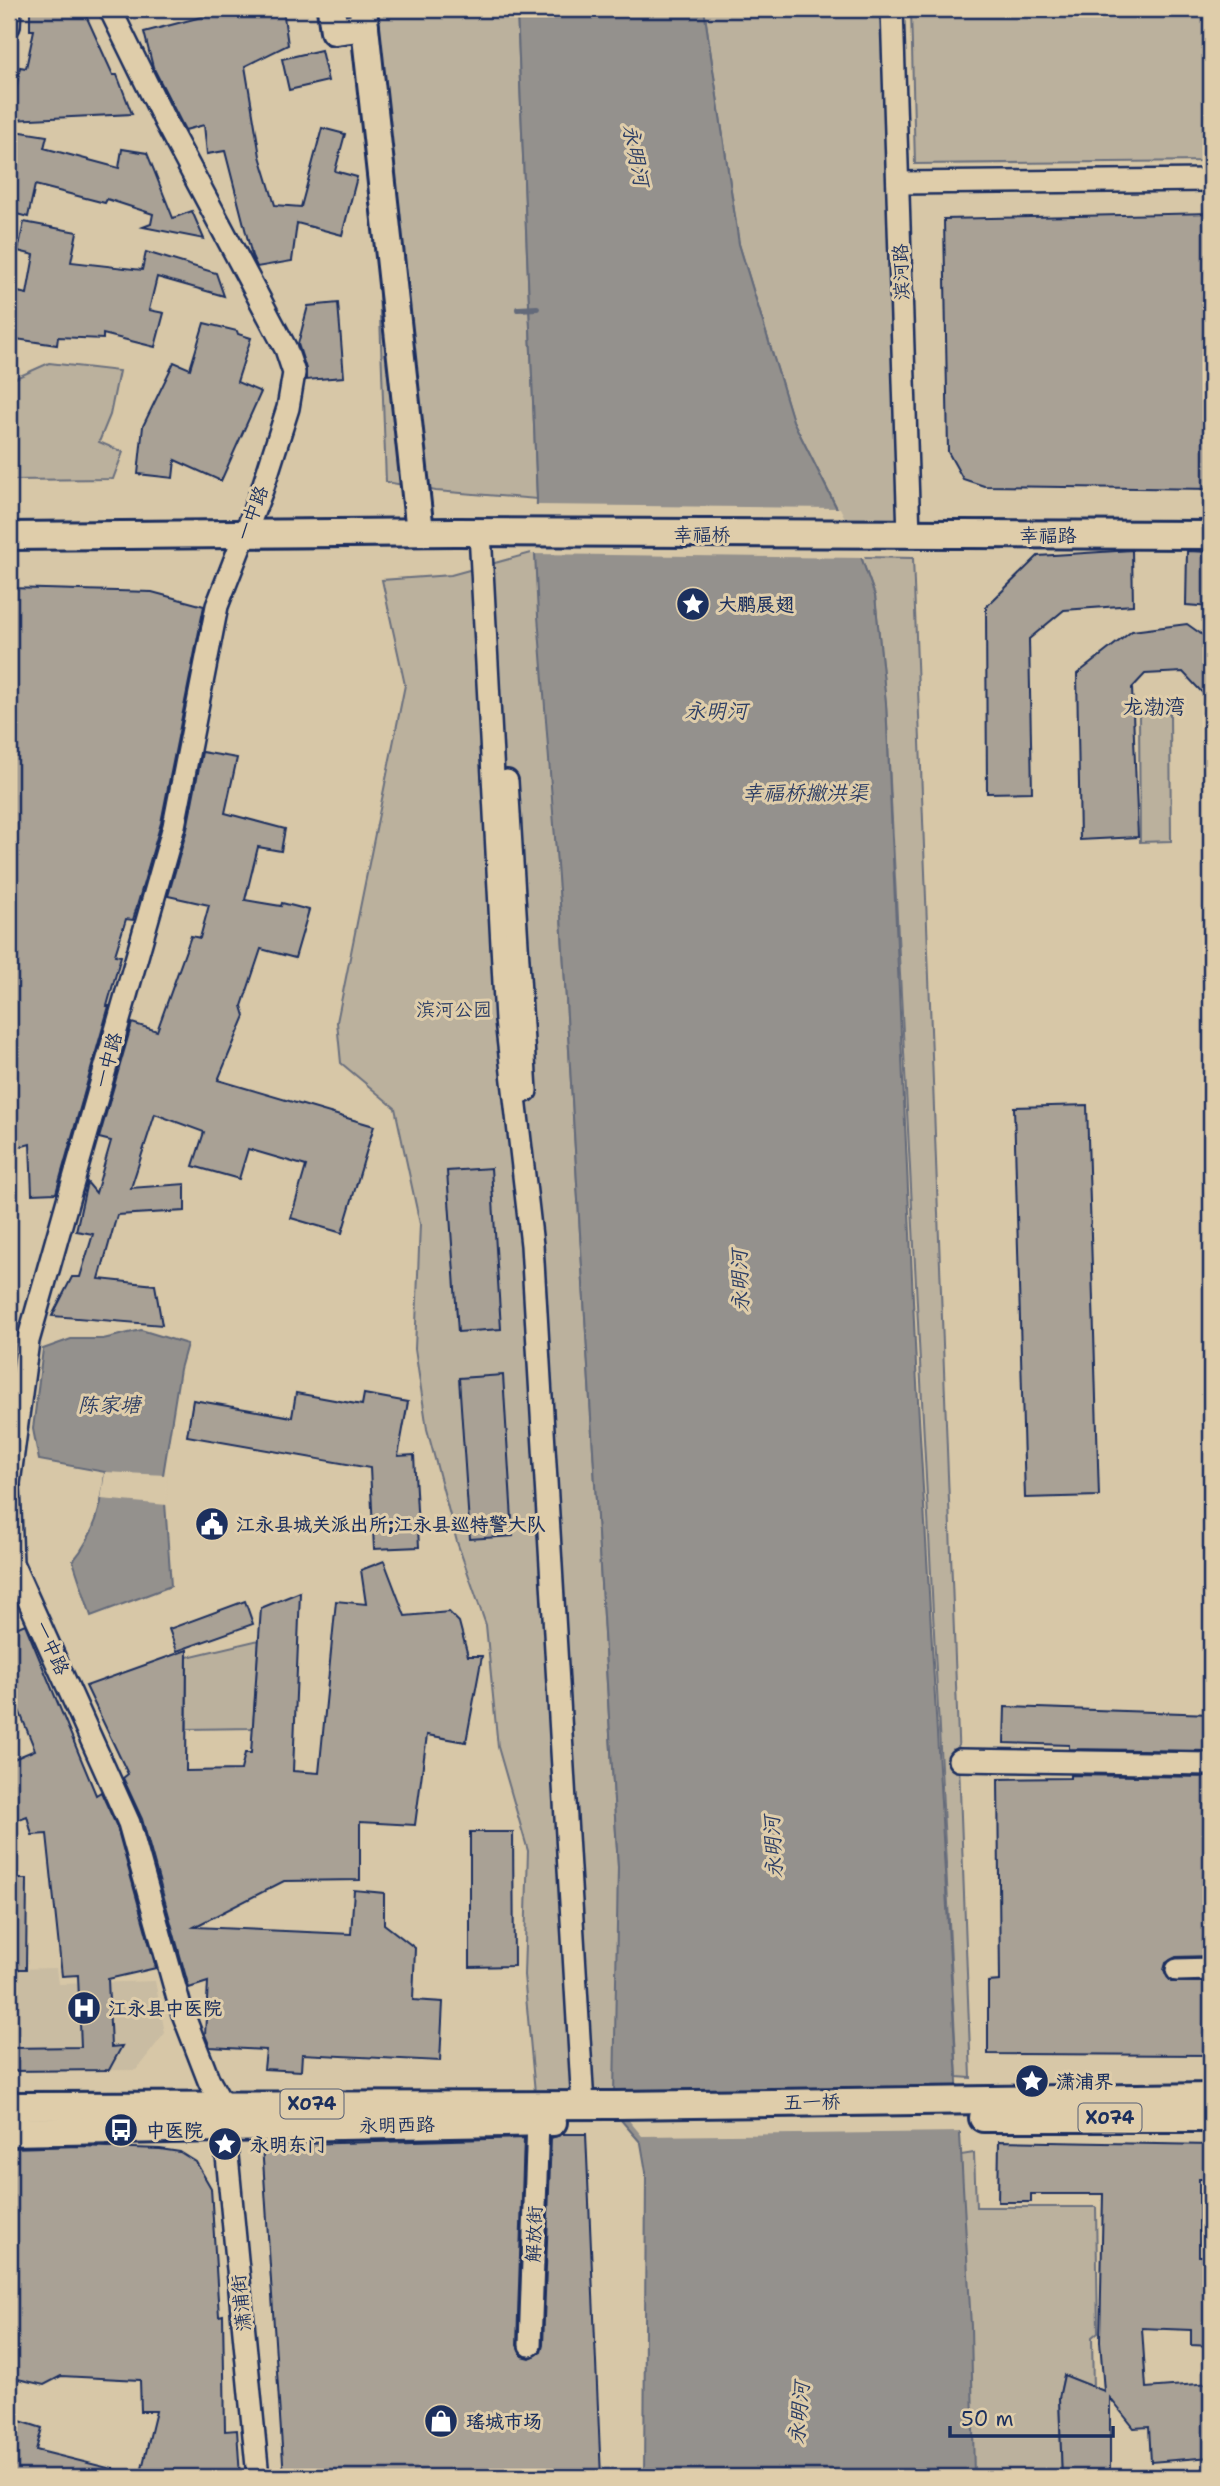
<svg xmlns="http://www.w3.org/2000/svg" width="1220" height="2486" font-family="'Shantell Sans','LXGW WenKai TC',sans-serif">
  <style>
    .built { fill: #c9bca2 }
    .green { fill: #bbb19d; stroke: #6b707e; stroke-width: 2 }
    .water { fill: #94918d; stroke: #646a7a; stroke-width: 2 }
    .pier { fill: #d7c7a7 }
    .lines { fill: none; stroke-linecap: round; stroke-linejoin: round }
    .stream { stroke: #646a7a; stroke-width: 6 }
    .building { fill: #a9a195; stroke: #1b2f5e; stroke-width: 2 }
    .minor-casing { stroke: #1b2f5e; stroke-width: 26 }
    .major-casing { stroke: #1b2f5e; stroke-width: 32 }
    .minor { stroke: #dfcdaa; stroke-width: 21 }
    .major { stroke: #dfcdaa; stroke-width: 26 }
    .labels { text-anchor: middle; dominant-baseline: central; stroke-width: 6; stroke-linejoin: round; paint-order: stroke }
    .shield { fill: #dfcdaa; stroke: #565e75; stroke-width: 2 }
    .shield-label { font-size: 18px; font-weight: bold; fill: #1b2f5e }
    .street-label { font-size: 19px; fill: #1b2f5e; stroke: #dfcdaa }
    .poi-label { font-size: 19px; font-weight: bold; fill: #1b2f5e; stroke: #dfcdaa; text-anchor: start }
    .park-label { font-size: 19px; fill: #2b3c64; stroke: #dfcdaa }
    .water-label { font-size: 21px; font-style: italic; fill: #2d3e65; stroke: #dfcdaa }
    .neighbourhood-label { font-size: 21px; fill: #1b2f5e; stroke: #dfcdaa }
  </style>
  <rect width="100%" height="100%" fill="#d7c7a7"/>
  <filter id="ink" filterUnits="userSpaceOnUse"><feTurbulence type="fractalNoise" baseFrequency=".0143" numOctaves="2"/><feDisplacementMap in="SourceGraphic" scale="14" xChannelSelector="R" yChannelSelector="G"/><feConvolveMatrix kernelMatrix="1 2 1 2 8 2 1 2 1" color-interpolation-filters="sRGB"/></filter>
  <g filter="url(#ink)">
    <path class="built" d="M56,1968L58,1984L155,1981L165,2033L136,2070L9,2071V1969Z"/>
    <g class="green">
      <path d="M369,9H517L537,499L436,491L386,482Z"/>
      <path d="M704,9H890L909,535L851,536L793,421L739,244Z"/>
      <path d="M911,9H1211V161L915,164Z"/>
      <path d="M49,363L119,371L110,415L99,442L123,452L113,479L9,480V381Z"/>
      <path d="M535,552L561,916L618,1867L617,2104L536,2103L524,1975L528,1851L498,1747L486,1625L457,1542L427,1429L415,1349L420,1224L395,1108L341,1063L337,1022L405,685L382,580L451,575Z"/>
      <path d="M861,557L913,558L971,2078L957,2077L886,704L875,596Z"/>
      <path d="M1139,713H1170L1171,841L1140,842Z"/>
      <path d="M259,1640L253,1728L187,1729V1657Z"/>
      <path d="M974,2153L976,2207H1096L1098,2332L1092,2337L1093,2390L1089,2385L1064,2375L1059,2398L1062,2477H968L961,2155Z"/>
    </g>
    <g class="water">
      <path d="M517,9H704L739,244L793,421L861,557L875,596L886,703L916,1366L971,2326L974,2477H644L646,2172L641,2143L620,2119L614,2096L618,1867L561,916L538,616L535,552L537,499Z"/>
      <path d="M141,1330L187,1344L180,1369L163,1475L171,1586L91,1616L73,1561C95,1535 103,1505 105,1472L39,1460L33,1429L43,1349L71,1339H103Z"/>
    </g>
    <g class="pier">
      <path d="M534,505L840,508L865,558L531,554Z"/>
      <path d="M105,1472L166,1475L167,1505L101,1499Z"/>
      <path d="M961,2086L964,2132L642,2136L616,2105L614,2096Z"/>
    </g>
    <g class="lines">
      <path class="stream" d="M518,309L537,308"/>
    </g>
    <g class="building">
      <path d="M30,9H83L113,75H117L132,114L11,120L20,67L26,68L34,30H30Z"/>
      <path d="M232,9H283L288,45L245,66L260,156L275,205L301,207L322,128L345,134L335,171L357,177L342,235L297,223L292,261L257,267L252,256L225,151L207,154L204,125L185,130L153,67L144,32Z"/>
      <path d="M321,50L328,81L289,90L282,59Z"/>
      <path d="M9,130L47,136L44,148L119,168L122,149L147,153L173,218L192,211L204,239L143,227L151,224L153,214L107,199L105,203L35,185L28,217L9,212Z"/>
      <path d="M1211,213V489L984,486L963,479L948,452L944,219Z"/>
      <path d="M24,222L77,232L71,262L142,270L146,252L216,273L224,296L157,277L149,310L164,313L155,347L103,334V339L58,337L57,345L9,338V290L27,294L34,255L18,251Z"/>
      <path d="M338,303L344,377L306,380V369L298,344L308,306Z"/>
      <path d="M204,323L237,331L238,334L251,338L237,382L261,392L221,481L175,460L173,478L138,474L143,426L174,362L190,369Z"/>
      <path d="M1132,550L1133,605L1064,610L1029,639L1032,792L987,793L986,607L1038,556Z"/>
      <path d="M1187,551L1211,552V607L1186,605Z"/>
      <path d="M9,588L152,592L204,606L161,823L133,920L126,919L115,955L121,956L107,1006H109L56,1193L32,1194L30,1144L9,1150Z"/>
      <path d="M1187,624L1211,641V702L1183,672L1145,674L1132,688L1138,837L1080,840L1077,674L1132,631Z"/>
      <path d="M202,752L237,758L225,813L285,829L281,851L258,847L245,900L281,906L282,903L309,910L295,958L261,949L242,1006L245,1016L218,1080L374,1126L342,1233L291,1218L306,1166L248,1149L239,1179L193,1166L204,1132L155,1114L131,1188L185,1184V1211L117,1215L99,1279L155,1285L162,1325L52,1316L72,1277H80L93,1234L76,1231L87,1182L96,1193L111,1141L99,1138L132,1023L157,1031L191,936L200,938L209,905L168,896L187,829Z"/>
      <path d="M1087,1105L1099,1496L1025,1498L1014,1107Z"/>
      <path d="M491,1168L501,1329L458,1332L447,1171Z"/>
      <path d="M503,1375L513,1536L470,1539L459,1378Z"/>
      <path d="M296,1393L362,1405L364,1394L408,1402L398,1456L414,1455L419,1547L374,1549L370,1468L187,1436L193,1400L292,1417Z"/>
      <path d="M384,1561L405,1616L449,1612L459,1622L468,1656H482L466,1742L427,1735L415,1825L360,1822V1880L284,1881L194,1927L351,1934L354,1890L384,1893V1924L415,1948L413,2000L443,2002L440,2061L302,2054L301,2071L264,2069L266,2050L210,2047L205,2035L208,1982L189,1988L142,1819L123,1778L128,1774L86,1686L187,1650L186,1771L241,1770L245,1753H251L261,1608L300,1592L293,1771L319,1773L336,1601L366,1604L361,1570Z"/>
      <path d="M245,1601L253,1624L177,1651L169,1629Z"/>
      <path d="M25,1624L96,1795L101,1792L117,1827L156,1968L108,1979L111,2047L122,2046L109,2070L9,2071V2048L81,2047L78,1975L62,1976L47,1834L32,1835L27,1816L9,1823V1761L35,1750L9,1685V1631Z"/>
      <path d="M1005,1707L1211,1714V1751L1069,1749V1745L1004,1743Z"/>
      <path d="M1070,1775L1211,1777V1956L1176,1957L1166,1963L1164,1970L1171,1982H1211V2055L988,2054V1982L1000,1981L998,1779L1070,1778Z"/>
      <path d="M470,1832H513L514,1966L470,1967Z"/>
      <path d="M9,1879H27L26,1969H9Z"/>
      <path d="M562,2134H586L601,2477H284L262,2145L524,2138L517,2345L522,2356L530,2358L541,2352L543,2345L551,2138Z"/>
      <path d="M999,2141L1211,2145V2179H1199V2256H1211V2346L1191,2345V2330L1142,2328L1146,2388L1211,2383V2457L1151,2462L1149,2427L1134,2428L1110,2398V2477H1062L1059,2398L1064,2375L1104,2391L1100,2341L1103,2194H1031V2202H998Z"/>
      <path d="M80,2146L160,2149L180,2152L196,2162L211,2188L219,2316L223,2315L225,2431L237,2430L240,2477H140L156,2411H141L140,2380L61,2376L44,2385L9,2377V2148Z"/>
      <path d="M20,2421L42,2428L36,2450L120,2471L119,2477H9V2458Z"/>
    </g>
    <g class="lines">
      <g class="minor-casing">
        <g id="minor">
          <path d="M110,9L165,121L286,349L294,373L288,408L262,490L217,606L174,826L28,1341L9,1483L12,1563L129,1823L180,2006L209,2081L222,2104L258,2477"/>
          <path d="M892,9L909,535"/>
          <path d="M9,26L10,9"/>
          <path d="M898,183L1211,180"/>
          <path d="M480,532L506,1020L532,1245L583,2105"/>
          <path d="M507,781L526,1091"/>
          <path d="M959,1760L1211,1764"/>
          <path d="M1177,1970L1211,1969"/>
          <path d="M530,2345L538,2122"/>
        </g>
      </g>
      <g class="major-casing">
        <g id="major">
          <path d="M331,9L334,31L365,27"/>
          <path d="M363,9L420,532"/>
          <path d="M9,536L455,532L1211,535"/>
          <path d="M9,2106L616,2105L1211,2097"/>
          <path d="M983,2118H1211"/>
          <path d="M9,2132L553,2122"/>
        </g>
      </g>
      <use href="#minor" class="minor"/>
      <use href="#major" class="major"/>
    </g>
  </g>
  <defs>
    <g id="sight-disc" transform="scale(1.75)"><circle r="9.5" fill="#1b2f5e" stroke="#dfcdaa"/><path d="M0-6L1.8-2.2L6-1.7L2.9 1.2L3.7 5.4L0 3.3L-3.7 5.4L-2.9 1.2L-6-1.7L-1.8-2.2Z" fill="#fff"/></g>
    <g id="civic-disc" transform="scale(1.75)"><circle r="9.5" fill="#1b2f5e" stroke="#dfcdaa"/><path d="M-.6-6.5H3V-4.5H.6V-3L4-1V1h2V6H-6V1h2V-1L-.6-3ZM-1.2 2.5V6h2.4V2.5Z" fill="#fff"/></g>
    <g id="hospital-disc" transform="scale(1.75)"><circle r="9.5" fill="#1b2f5e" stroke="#dfcdaa"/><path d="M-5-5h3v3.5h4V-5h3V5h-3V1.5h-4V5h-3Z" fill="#fff"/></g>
    <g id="bus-disc" transform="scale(1.75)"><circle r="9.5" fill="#1b2f5e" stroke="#dfcdaa"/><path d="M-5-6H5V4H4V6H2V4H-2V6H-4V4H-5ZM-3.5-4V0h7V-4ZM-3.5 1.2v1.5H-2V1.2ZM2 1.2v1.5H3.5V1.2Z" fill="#fff"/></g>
    <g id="shop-disc" transform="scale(1.75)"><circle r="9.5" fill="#1b2f5e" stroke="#dfcdaa"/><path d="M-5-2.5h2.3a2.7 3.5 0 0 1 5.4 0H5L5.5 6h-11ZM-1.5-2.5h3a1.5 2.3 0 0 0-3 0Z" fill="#fff"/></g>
  </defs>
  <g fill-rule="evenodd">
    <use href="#sight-disc" x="693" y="604"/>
    <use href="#civic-disc" x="212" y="1524"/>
    <use href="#hospital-disc" x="84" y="2008"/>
    <use href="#sight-disc" x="1032" y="2081"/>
    <use href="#bus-disc" x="121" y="2130"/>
    <use href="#sight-disc" x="225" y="2144"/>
    <use href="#shop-disc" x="441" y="2421"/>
  </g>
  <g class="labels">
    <g class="shield">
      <rect x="280.5" y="2089.5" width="63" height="29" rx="5"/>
      <rect x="1078.5" y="2103.5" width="63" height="29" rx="5"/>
    </g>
    <g class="shield-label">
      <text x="312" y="2104">X074</text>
      <text x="1110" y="2118">X074</text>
    </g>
    <g class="street-label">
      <text transform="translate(901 272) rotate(-92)">滨河路</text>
      <text transform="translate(252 513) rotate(-69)">一中路</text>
      <text x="702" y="534">幸福桥</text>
      <text x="1048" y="535">幸福路</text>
      <text transform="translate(108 1060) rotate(-74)">一中路</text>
      <text transform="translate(52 1648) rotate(66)">一中路</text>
      <text transform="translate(812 2102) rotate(-1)">五一桥</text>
      <text transform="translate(397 2125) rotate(-1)">永明西路</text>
      <text transform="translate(534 2234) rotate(-88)">解放街</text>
      <text transform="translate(241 2303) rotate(-96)">潇浦街</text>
    </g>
    <g class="poi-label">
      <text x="718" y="604">大鹏展翅</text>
      <text x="236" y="1524">江永县城关派出所;江永县巡特警大队</text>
      <text x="108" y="2008">江永县中医院</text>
      <text x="1056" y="2081">潇浦界</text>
      <text x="146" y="2130">中医院</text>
      <text x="250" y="2144">永明东门</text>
      <text x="466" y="2421">瑶城市场</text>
    </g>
    <g class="park-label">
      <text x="454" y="1009">滨河公园</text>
    </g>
    <g class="water-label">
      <text transform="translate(636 155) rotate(79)">永明河</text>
      <text x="716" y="711">永明河</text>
      <text x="805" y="793">幸福桥撇洪渠</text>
      <text transform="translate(740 1281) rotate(-92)">永明河</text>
      <text x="109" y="1405">陈家塘</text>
      <text transform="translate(773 1847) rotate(-93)">永明河</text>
      <text transform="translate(799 2413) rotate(-85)">永明河</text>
    </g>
    <g class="neighbourhood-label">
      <text x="1154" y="707">龙渤湾</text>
    </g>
  </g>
  <rect width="1220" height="2486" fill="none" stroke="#dfcdaa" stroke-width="35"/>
  <rect x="18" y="18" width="1185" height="2451" fill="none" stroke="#1b2f5e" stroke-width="2.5" filter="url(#ink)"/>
  <path d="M950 2426v10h163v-10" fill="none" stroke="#1b2f5e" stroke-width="3.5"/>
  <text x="961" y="2426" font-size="21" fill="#1b2f5e" stroke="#dfcdaa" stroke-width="5" paint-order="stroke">50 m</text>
</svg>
